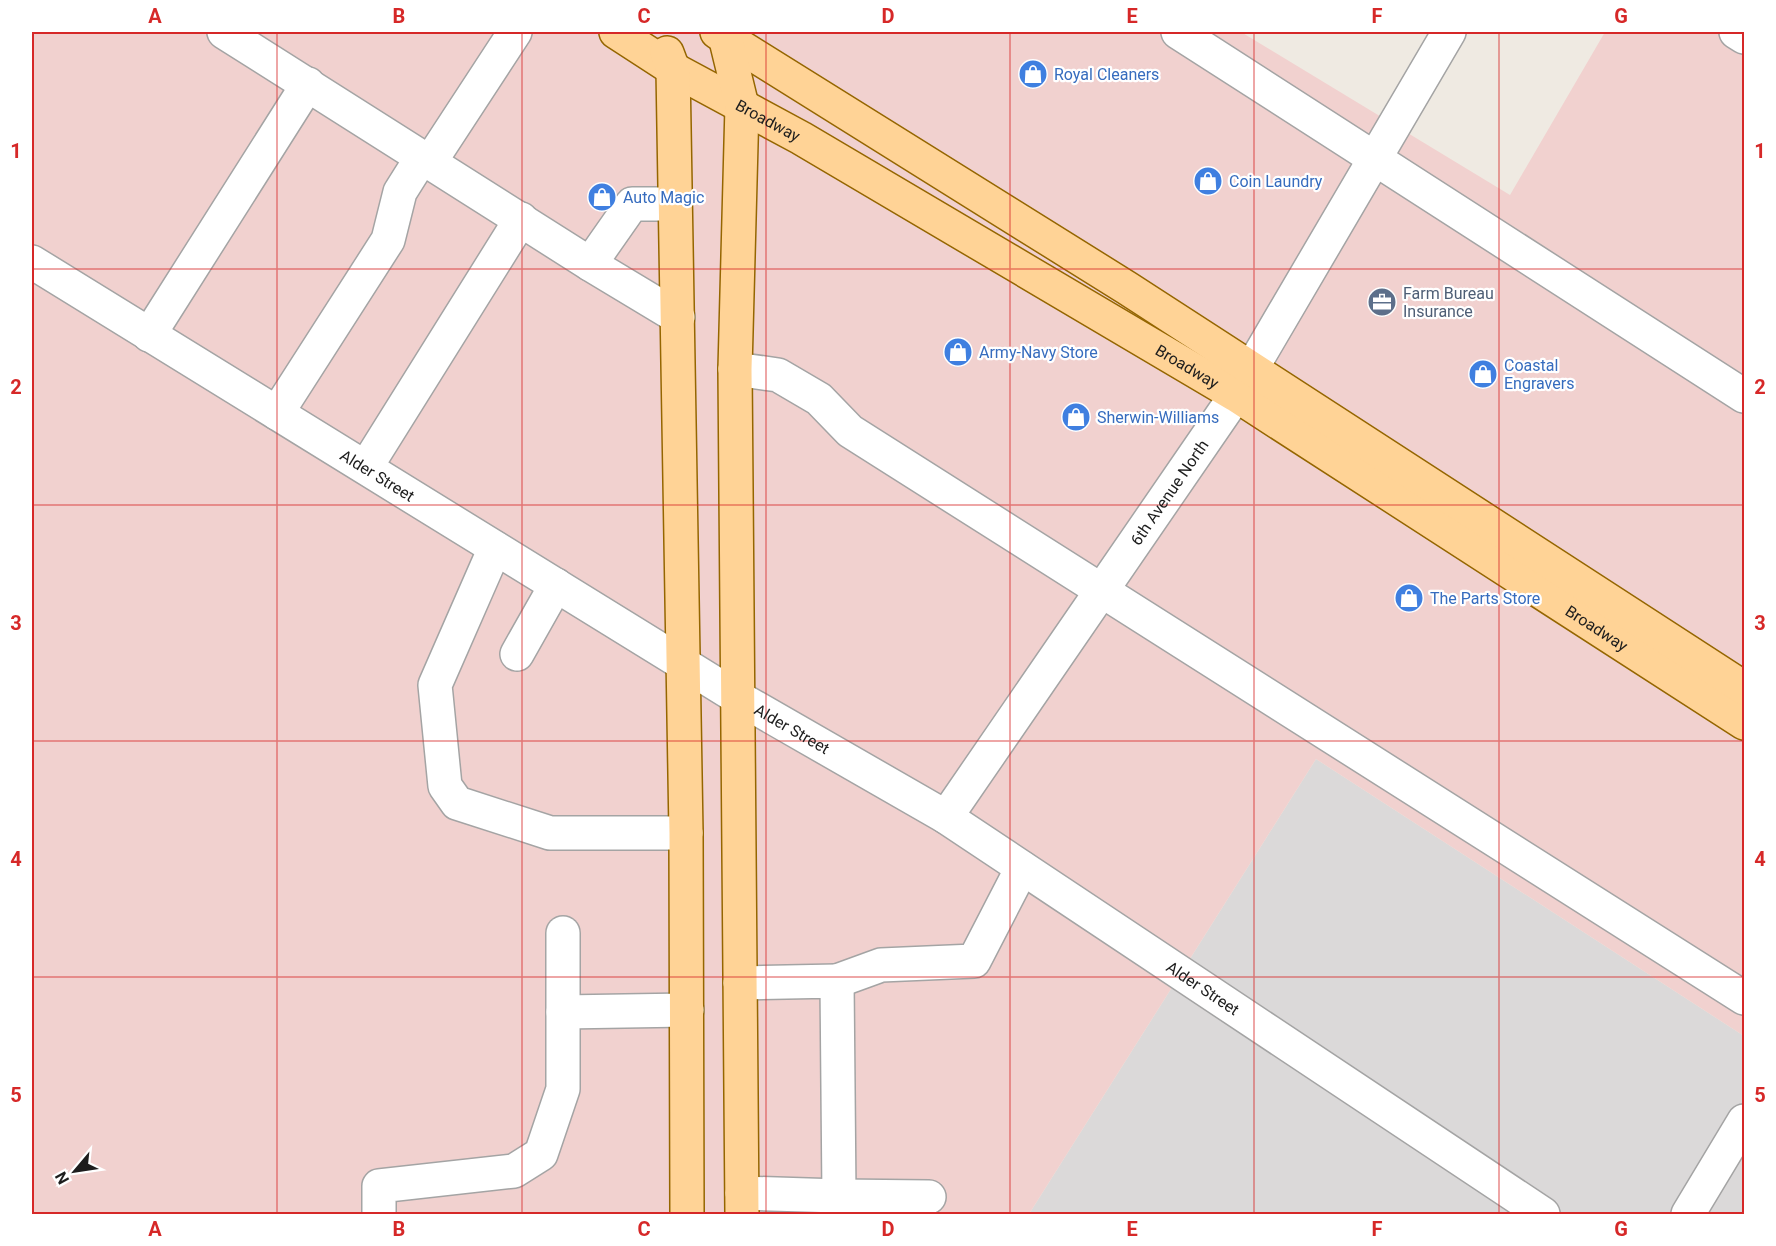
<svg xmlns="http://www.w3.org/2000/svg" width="1776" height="1246" font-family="Roboto,sans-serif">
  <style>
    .residential { fill: #dbd9d9 }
    .commercial { fill: #f1d1cf }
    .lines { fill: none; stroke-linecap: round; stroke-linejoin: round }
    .minor-casing { stroke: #a4a4a4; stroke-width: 36 }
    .major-casing { stroke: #956600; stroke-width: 36 }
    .minor { stroke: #fff; stroke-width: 33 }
    .major { stroke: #ffd396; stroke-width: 33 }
    .grid { fill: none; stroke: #d62828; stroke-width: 1.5; stroke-opacity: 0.55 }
    .labels { text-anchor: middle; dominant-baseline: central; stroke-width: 4.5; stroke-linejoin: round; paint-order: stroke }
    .shop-label { font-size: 16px; fill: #366cbe; stroke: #fff; text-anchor: start }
    .street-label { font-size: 16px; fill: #1d1d1d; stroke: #fff }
    .service-label { font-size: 16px; fill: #4e5e75; stroke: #fff; text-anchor: start }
    .neatline { fill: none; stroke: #d62828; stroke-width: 2 }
    .grid-label { font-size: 20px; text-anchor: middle; font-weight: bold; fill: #d62828 }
  </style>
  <rect width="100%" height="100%" fill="#efeae2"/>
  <path class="residential" d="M1316,759L1744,1036V1214H1029Z"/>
  <path class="commercial" d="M32,32H1241L1510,195L1605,32H1736L1744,37V1036L1316,759L1029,1214H32Z"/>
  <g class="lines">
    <g class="minor-casing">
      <g id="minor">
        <path d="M224,32L590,264"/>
        <path d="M1178,32L1744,396"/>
        <path d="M1736,32L1744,37"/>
        <path d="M430,162L515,32"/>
        <path d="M675,204H632L590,264L678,317"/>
        <path id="s1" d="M32,262L737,697L946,817L1543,1214"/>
        <path d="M149,335L308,84"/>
        <path d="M735,369L778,375L819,399L850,431L1744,998"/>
        <path d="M277,413L388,240L400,192L422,157"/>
        <path d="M366,467L521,219"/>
        <path d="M495,548L435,685L445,786L457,803L550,833H686"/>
        <path d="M517,654L556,585"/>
        <path id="s2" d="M946,817L1236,395L1449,32"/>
        <path d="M837,981L881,965L974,961L1022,868"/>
        <path d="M740,983L837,981L839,1196L742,1193"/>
        <path d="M563,1012V933"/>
        <path d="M839,1196L929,1197"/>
        <path d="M379,1214V1186L514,1171L541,1154L563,1089V1012L687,1010"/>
        <path d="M1688,1214L1744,1121"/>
      </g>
    </g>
    <g class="major-casing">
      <g id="major">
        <path id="s3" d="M616,32L673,69L801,138L1236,395L1744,723"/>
        <path d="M717,32L1127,288L1744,688"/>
        <path d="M724,32L742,106L735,369L742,1214"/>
        <path d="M667,53L673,69L686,833L687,1214"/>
      </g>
    </g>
    <use href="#minor" class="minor"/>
    <use href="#major" class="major"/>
  </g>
  <path class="grid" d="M277,32V1214M522,32V1214M766,32V1214M1010,32V1214M1254,32V1214M1499,32V1214M32,269H1744M32,505H1744M32,741H1744M32,977H1744"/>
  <defs>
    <g id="shop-disc" transform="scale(1.5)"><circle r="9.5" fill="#3f7fe0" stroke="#fff"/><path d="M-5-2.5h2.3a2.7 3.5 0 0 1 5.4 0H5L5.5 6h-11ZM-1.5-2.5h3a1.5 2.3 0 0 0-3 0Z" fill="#fff"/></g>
    <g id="office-disc" transform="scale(1.5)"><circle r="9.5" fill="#5c6f8a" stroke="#fff"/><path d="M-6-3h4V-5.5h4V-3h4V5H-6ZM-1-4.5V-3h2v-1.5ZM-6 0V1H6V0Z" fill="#fff"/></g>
  </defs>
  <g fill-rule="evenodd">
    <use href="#shop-disc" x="1033" y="74"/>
    <use href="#shop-disc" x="1208" y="181"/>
    <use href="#shop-disc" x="602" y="197"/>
    <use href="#office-disc" x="1382" y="302"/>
    <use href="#shop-disc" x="958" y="352"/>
    <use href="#shop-disc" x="1483" y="374"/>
    <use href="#shop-disc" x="1076" y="417"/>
    <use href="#shop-disc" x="1409" y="598"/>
  </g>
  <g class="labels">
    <g class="shop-label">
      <text x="1054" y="74">Royal Cleaners</text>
      <text x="1229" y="181">Coin Laundry</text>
      <text x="623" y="197">Auto Magic</text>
      <text x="979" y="352">Army-Navy Store</text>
      <text x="1504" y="365">Coastal<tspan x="1504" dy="18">Engravers</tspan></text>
      <text x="1097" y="417">Sherwin-Williams</text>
      <text x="1430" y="598">The Parts Store</text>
    </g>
    <g class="street-label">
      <text stroke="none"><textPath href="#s3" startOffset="176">Broadway</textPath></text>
      <text stroke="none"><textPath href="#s3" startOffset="662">Broadway</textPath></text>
      <text stroke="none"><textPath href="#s1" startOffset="406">Alder Street</textPath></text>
      <text stroke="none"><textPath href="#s2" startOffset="394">6th Avenue North</textPath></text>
      <text stroke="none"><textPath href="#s3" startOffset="1148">Broadway</textPath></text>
      <text stroke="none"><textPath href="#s1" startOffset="892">Alder Street</textPath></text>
      <text stroke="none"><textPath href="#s1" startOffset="1378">Alder Street</textPath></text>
    </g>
    <g class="service-label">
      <text x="1403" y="293">Farm Bureau<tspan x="1403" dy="18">Insurance</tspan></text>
    </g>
  </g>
  <rect width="1776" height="1246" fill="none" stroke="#ffffff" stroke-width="66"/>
  <g transform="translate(75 1171) rotate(241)" stroke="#ffffff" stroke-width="4.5" paint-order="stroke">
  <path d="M0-4.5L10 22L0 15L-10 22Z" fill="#1d1d1d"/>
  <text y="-9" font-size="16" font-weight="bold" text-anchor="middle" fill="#1d1d1d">N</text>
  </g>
  <rect x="33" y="33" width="1710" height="1180" class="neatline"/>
  <g class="grid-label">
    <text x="155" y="23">A</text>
    <text x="399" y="23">B</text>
    <text x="644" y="23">C</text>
    <text x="888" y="23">D</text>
    <text x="1132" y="23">E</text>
    <text x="1377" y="23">F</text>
    <text x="1621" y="23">G</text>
    <text x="16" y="158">1</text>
    <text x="1760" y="158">1</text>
    <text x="16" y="394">2</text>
    <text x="1760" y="394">2</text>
    <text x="16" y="630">3</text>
    <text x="1760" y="630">3</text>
    <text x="16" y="866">4</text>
    <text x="1760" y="866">4</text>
    <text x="16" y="1102">5</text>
    <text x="1760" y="1102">5</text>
    <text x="155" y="1236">A</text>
    <text x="399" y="1236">B</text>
    <text x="644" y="1236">C</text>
    <text x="888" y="1236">D</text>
    <text x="1132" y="1236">E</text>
    <text x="1377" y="1236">F</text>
    <text x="1621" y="1236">G</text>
  </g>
</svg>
